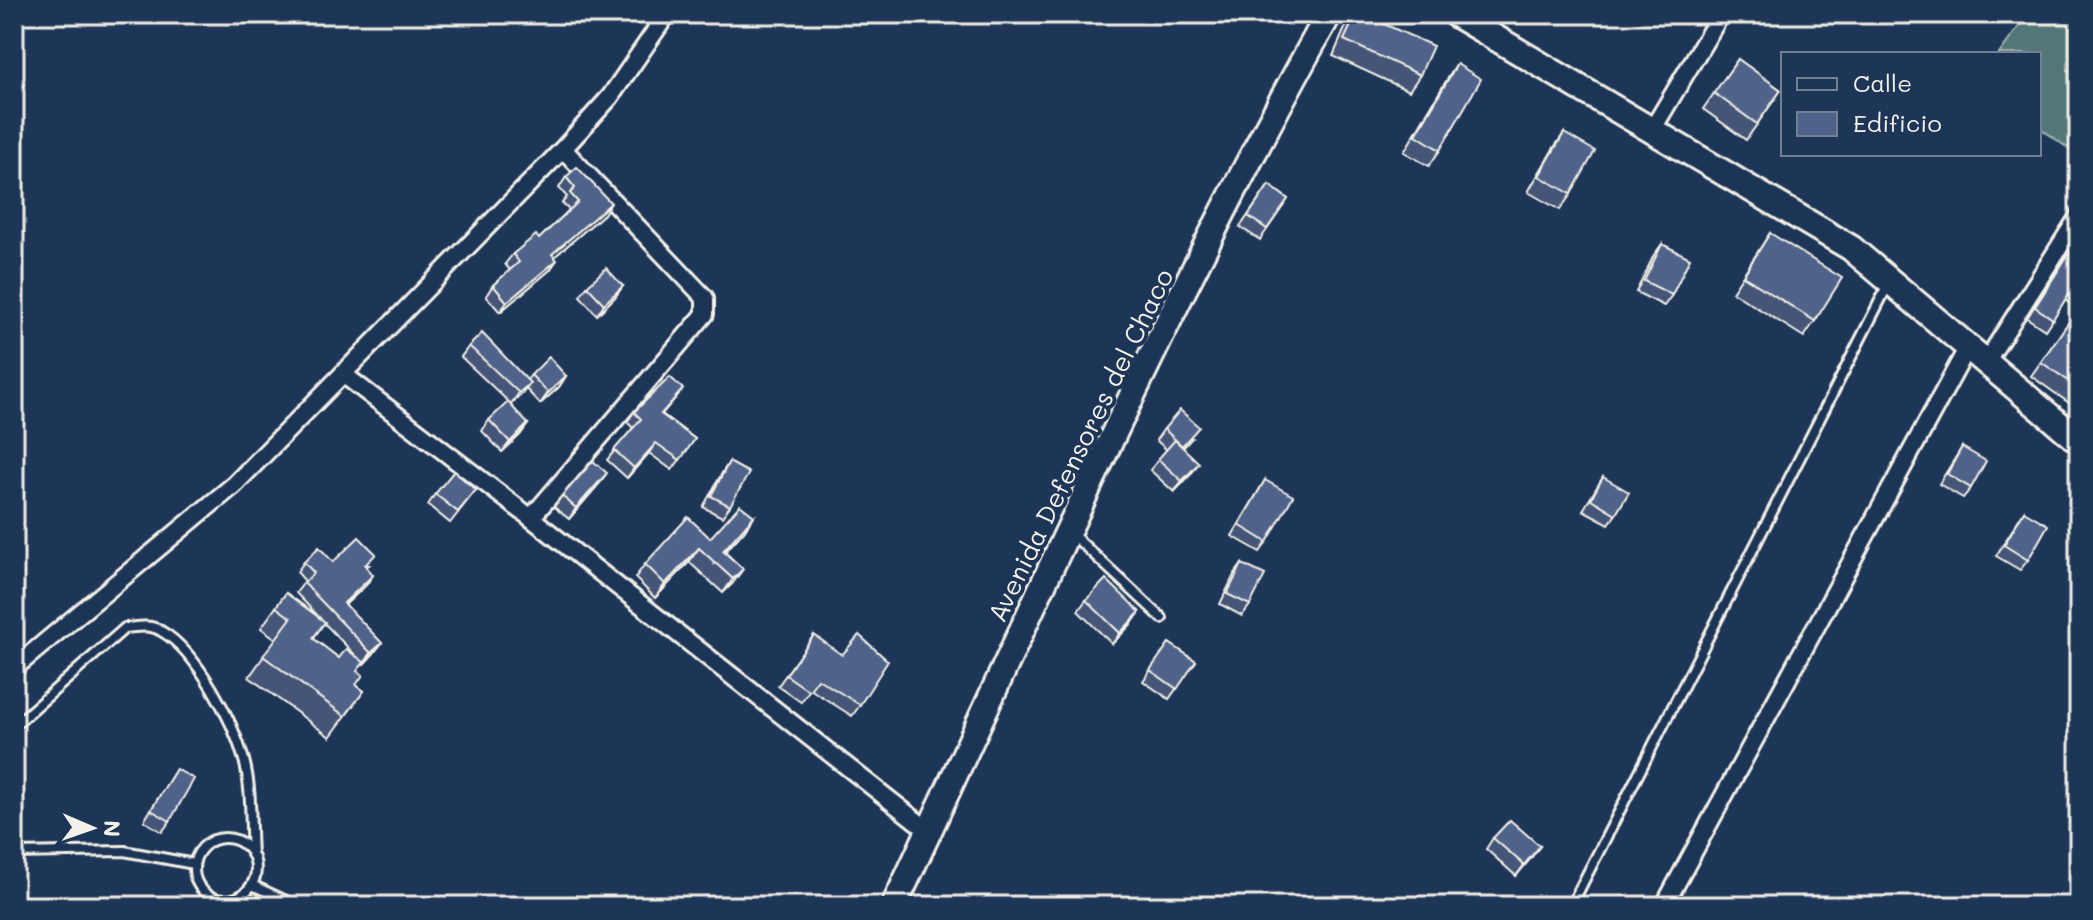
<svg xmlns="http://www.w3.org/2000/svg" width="2093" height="920" font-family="Mali,sans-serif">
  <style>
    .green { fill: #527678; stroke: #a3b4b0; stroke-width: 2 }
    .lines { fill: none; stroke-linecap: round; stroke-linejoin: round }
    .lane-casing { stroke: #f4f1e8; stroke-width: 14 }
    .street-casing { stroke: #f4f1e8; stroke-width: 22 }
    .secondary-casing { stroke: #f4f1e8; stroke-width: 30 }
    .lane { stroke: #1d3557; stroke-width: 8 }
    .street { stroke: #1d3557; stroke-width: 16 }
    .secondary { stroke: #1d3557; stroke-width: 24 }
    .wall { fill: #457; stroke: #f4f1e8; stroke-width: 2; fill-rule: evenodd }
    .shaded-wall { fill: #374561; stroke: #f4f1e8; stroke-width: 2 }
    .building { fill: #4f638a; stroke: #f4f1e8; stroke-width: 2 }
    .labels { text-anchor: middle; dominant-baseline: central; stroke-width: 8; stroke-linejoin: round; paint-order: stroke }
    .street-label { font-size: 26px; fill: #f4f1e8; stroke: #1d3557 }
  </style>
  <rect width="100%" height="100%" fill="#1d3557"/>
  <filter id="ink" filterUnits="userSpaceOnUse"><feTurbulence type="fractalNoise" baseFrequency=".0125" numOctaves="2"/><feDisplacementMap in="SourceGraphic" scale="16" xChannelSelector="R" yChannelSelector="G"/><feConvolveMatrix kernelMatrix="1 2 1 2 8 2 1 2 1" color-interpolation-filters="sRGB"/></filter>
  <g filter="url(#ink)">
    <path class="green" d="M2028,14H2065L2079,24V142L2072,151L2039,127V54H1999Z"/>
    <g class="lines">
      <g class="lane-casing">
        <g id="lane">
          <path d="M1072,534L1162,618"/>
          <path d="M14,726L125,628C138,627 150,624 161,631C197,651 233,721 244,760C252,789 250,824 252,854"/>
          <circle cx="225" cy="869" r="31"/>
          <path d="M14,853L124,851L194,864"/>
          <path d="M252,885L297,906"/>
          <path d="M1571,906L1888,285"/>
        </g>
      </g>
      <g class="street-casing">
        <g id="street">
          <path d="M1652,130L1721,14"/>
          <path d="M563,149L705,298V314L531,518L929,831"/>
          <path d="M1986,362L2079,216"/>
          <path d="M343,374L531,518"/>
          <path d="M14,668L234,485L563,149L610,97L667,14"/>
          <path d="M1664,906L1968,347"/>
        </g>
      </g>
      <g class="secondary-casing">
        <g id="secondary">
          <path d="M1455,14L1851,248L2079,441"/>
          <path d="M894,906C1034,607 1167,302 1329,14"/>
        </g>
      </g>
      <use href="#lane" class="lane"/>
      <use href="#street" class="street"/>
      <use href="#secondary" class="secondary"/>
    </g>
    <g class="wall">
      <path d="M1355,14L1420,75L1409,91L1333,56L1345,28Z"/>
      <path d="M1738,59L1781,90L1746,140L1703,109Z"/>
      <path d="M1457,64L1440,150L1429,166L1404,152L1446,81Z"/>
      <path d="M1564,133L1571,194L1560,210L1528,192L1553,149Z"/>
      <path d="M566,177L604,214L554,257L550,270L500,312L486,296L493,285L510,270L505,264L513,254L539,239L569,210L562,203L567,197L559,188Z"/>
      <path d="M1269,185L1288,199L1260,240L1240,227Z"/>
      <path d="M1770,233L1815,321L1804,337L1732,292Z"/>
      <path d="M1662,244L1672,295L1664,306L1636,292L1654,255Z"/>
      <path d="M2079,252V311L2065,300L2045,330L2027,318L2065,258Z"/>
      <path d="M587,286H623L615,297L597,315L580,296Z"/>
      <path d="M2068,323L2079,330V410L2031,376Z"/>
      <path d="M469,346L527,380L531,375L566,376L559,387L540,404L526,389L511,404L461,357Z"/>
      <path d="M683,389L662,414L695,439L672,470L649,453L627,478L607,460L633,428L627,422L634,412Z"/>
      <path d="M489,420L528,424L520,435L502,452L482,431Z"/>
      <path d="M1164,429L1192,438L1183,448L1191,474L1174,492L1150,470L1167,450L1156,440Z"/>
      <path d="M1962,447L1971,488L1963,498L1939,484Z"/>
      <path d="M729,462L730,506L722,517L703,507L722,473Z"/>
      <path d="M1603,477L1616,514L1609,524L1583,510Z"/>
      <path d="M1265,480L1267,542L1260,552L1232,536Z"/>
      <path d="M599,484L569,519L554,507L562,496Z"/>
      <path d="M435,494L468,500L450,523L428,505Z"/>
      <path d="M2024,511L2028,560L2020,570L1996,556Z"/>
      <path d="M754,516L744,531L725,552L743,569L723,593L689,562L655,598L635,578L645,564L710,538Z"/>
      <path d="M304,562H333L369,565L366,567L373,575L366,585L345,605L374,653L364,664L363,663L357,671L356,685L364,691L330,737L249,677L276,639L261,628L286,593L320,618L296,593L305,581L297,572ZM324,623L358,658H339L313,639Z"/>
      <path d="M1242,564L1250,605L1242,616L1220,604L1234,575Z"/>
      <path d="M1086,600L1140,612L1132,623L1112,644L1078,611Z"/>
      <path d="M814,635L842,655L860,705L852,716L810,689L801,702L778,686Z"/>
      <path d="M1169,643L1196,661L1169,699L1143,681Z"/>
      <path d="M176,769L170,821L162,832L144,821Z"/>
      <path d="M1493,838L1540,846L1516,876L1486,849Z"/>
    </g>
    <g class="shaded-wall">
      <path d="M611,203L604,214L545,265L552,254Z"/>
      <path d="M557,260L550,270L500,312L507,302Z"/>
      <path d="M623,286L615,297L597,315L604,304Z"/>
      <path d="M566,376L559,387L540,404L548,393Z"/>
      <path d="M530,383L522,394L511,404L519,393Z"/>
      <path d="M528,424L520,435L502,452L510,442Z"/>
      <path d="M656,443L649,453L627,478L634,468Z"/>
      <path d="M1199,463L1191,474L1174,492L1182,481Z"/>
      <path d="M607,473L599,484L569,519L576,508Z"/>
      <path d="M754,516L744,531L713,565L723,551Z"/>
      <path d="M699,548L689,562L655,598L665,584Z"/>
      <path d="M743,569L733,583L723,593L733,579Z"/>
      <path d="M373,575L366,585L336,613L344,603Z"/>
      <path d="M1140,612L1132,623L1112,644L1120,633Z"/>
      <path d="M382,643L374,653L364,664L371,653Z"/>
      <path d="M1540,846L1532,857L1516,876L1524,865Z"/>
    </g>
    <g class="building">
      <path d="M1356,14H1362L1433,46L1420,75L1344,40Z"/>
      <path d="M1738,59L1781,90L1757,124L1714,93Z"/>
      <path d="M1457,64L1481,79L1440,150L1416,135Z"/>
      <path d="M1564,133L1595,151L1571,194L1539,176Z"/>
      <path d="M577,167L611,203L552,254L557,260L507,302L493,285L519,262L513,254L536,235L539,239L578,202L570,193L575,188L566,177Z"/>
      <path d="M1269,185L1288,199L1267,229L1248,216Z"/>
      <path d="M1770,233L1842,278L1815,321L1743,276Z"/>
      <path d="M1662,244L1690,258L1672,295L1644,281Z"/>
      <path d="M2073,247L2079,252V294L2072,289L2053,319L2035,307Z"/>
      <path d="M606,268L623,286L604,304L587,286Z"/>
      <path d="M2068,323L2079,330V388L2041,362Z"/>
      <path d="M482,333L530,383L519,393L469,346Z"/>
      <path d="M549,357L566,376L548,393L531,375Z"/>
      <path d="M670,377L683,389L661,414L695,439L680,460L656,443L634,468L614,450L641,419L634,412Z"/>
      <path d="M508,402L528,424L510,442L489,420Z"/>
      <path d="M1180,410L1199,427L1182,446L1164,429Z"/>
      <path d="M1175,440L1199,463L1182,481L1158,459Z"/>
      <path d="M1962,447L1986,461L1971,488L1947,474Z"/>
      <path d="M593,461L607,473L576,508L562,496Z"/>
      <path d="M729,462L749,473L730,506L711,496Z"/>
      <path d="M454,471L476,490L458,512L435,494Z"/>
      <path d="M1603,477L1629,492L1616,514L1591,499Z"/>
      <path d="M1265,480L1293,496L1267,542L1239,525Z"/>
      <path d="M740,505L754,516L723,551L743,569L733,579L699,548L665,584L645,564L688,517L710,538Z"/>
      <path d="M2024,511L2048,525L2028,560L2004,545Z"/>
      <path d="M359,537L376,554L365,565L373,575L344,603L382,643L371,653L304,583L314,573L304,562L319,547L333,562Z"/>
      <path d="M1242,564L1265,575L1250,605L1227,594Z"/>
      <path d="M1106,579L1140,612L1120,633L1086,600Z"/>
      <path d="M286,593L325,622L313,638L339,658L346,649L364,662L357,671L363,675L356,685L364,691L345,716L263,656L291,618L276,607Z"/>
      <path d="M814,635L842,655L859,635L888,661L860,705L818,679L809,691L786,675Z"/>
      <path d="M1169,643L1196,661L1177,689L1150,670Z"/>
      <path d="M176,769L194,779L170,821L151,810Z"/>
      <path d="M1510,820L1540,846L1524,865L1493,838Z"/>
    </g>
  </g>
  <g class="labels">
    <g class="street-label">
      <text transform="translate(1080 445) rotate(-64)">Avenida Defensores del Chaco</text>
    </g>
  </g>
  <rect width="2093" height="920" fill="none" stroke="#1d3557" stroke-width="48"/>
  <rect x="24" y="24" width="2045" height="872" fill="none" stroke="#f4f1e8" stroke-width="3" filter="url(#ink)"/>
  <rect x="1781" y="52" width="260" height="104" fill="#1d3557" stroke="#738091" stroke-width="2"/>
  <rect x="1797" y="78" width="40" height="12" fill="#1d3557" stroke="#738091" stroke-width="2"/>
  <text x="1853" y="92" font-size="24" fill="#f4f1e8">Calle</text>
  <rect x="1797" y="112" width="40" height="24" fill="#4f638a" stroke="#738091" stroke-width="2"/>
  <text x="1853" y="132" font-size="24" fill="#f4f1e8">Edificio</text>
  <g transform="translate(92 828) rotate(92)" stroke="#1d3557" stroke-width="6" paint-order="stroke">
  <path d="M0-6L14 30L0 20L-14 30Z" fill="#f4f1e8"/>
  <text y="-12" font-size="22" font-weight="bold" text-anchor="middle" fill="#f4f1e8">N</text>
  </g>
</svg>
